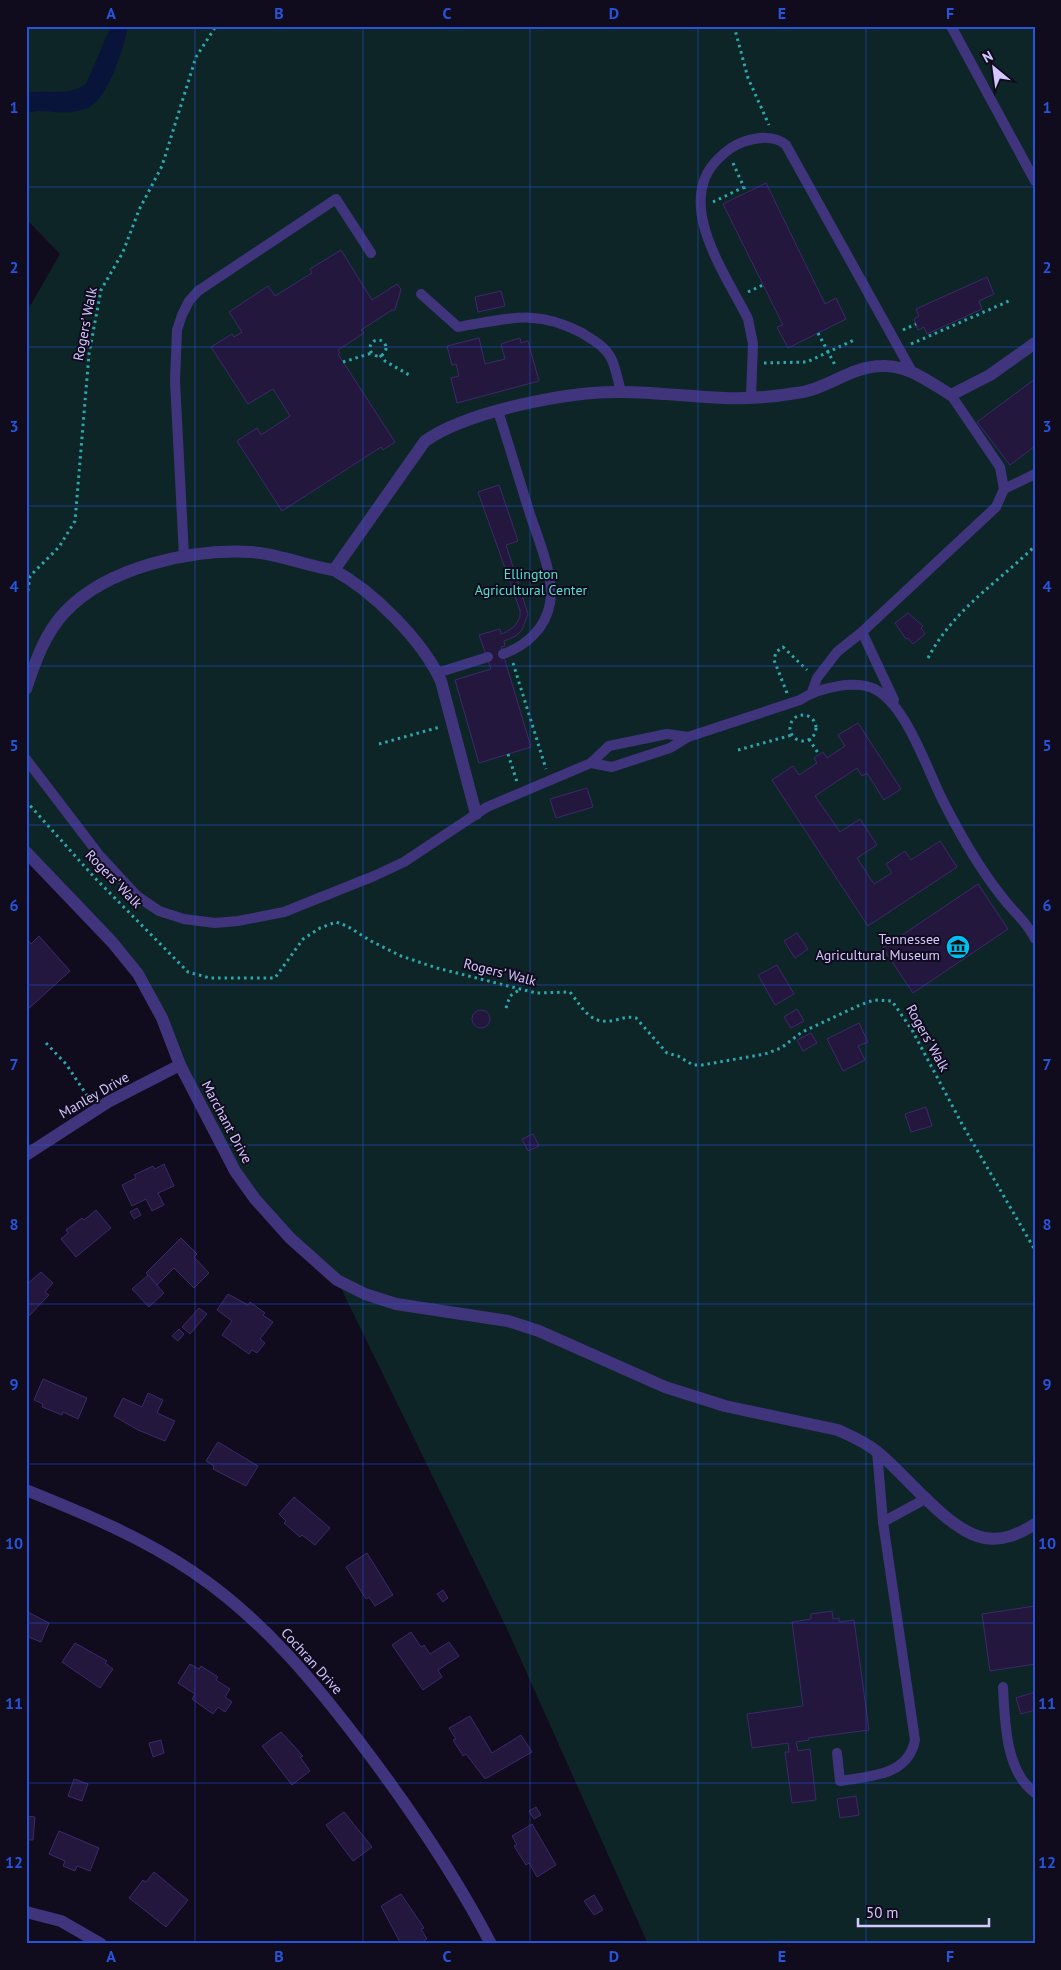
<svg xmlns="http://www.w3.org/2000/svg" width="1061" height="1970" font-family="'PT Sans',sans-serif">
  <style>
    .green { fill: #0e2527 }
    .water { fill: #08143a }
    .building { fill: #23173e; stroke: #3d296b }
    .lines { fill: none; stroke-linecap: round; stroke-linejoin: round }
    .path { stroke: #2ba9b0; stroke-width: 3; stroke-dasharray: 2.5 4; stroke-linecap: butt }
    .service { stroke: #40357d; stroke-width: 10 }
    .minor { stroke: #40357d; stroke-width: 12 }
    .grid { fill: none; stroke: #2654da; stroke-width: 1; stroke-opacity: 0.55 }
    .labels { text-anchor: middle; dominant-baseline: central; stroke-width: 4; stroke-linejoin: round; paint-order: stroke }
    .street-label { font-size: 14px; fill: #d4c7ff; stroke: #100b1d }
    .park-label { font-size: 14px; fill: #53e0cc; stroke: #100b1d }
    .poi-label { font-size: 14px; fill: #d4c7ff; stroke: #100b1d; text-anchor: end }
    .neatline { fill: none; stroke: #2654da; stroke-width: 2 }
    .grid-label { font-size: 16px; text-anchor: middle; font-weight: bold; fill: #2654da }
  </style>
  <rect width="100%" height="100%" fill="#100b1d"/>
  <path class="green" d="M26,26H1035V1944H648L508,1631L337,1280L255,1199L149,991L26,851V313L60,254L26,219Z"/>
  <path class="water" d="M111,26H128C124,47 109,95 91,106C87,109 77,111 72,112C57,114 42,108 26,113V93C47,89 68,97 86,84Z"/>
  <g class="building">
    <path d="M766,183L825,304L836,298L846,319L788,348L777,327L783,325L723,204Z"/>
    <path d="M341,250L372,300L397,284L401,289L395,310H392L361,330L364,333L338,350L340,353L338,354L395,442L383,450L381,447L282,511L237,441L257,428L261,435L290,416L273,389L248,404L211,347L232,334L234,337L242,332L229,312L268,286L275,296L312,273L310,269Z"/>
    <path d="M987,277L994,294L979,301L982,309L927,334L924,327L918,330L914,319L919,316L916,309Z"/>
    <path d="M501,291L505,306L478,312L475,297Z"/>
    <path d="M479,338L485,364L505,359L501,344L520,338L521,343L528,341L539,381L457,403L451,378L459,376L456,364L452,365L447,346Z"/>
    <path d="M1035,379V446L1010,465L977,422Z"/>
    <path d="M499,485L518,541L506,545L528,614L522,630L516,636L504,641L505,646L501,647L531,747L479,763L455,680L491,669L479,635L500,629L501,634L506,632L515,626L520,617V610L478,492Z"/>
    <path d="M908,613L923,626L921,628L925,634L913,644L908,638L906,639L895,623Z"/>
    <path d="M858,723L901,789L884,800L867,773L862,776L857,768L815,796L840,832L860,819L877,845L857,858L874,884L892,873L886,864L905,851L911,860L940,841L957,867L868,926L772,780L793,766L799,775L817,763L814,758L823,752L827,758L845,746L838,735Z"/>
    <path d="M587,788L593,807L556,818L550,799Z"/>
    <path d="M978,884L1008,929L913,993L883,948Z"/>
    <path d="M797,933L808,949L795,958L784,941Z"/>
    <path d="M39,936L70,971L26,1011V938L31,944Z"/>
    <path d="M777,965L794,994L775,1005L758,975Z"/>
    <path d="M797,1009L804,1021L791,1028L784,1017Z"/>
    <circle cx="481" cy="1019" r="9"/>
    <path d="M859,1023L868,1042L858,1046L865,1060L843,1071L827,1039Z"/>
    <path d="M811,1033L817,1043L803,1051L797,1040Z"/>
    <path d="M926,1107L932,1126L911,1132L905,1114Z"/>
    <path d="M533,1134L539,1146L528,1151L522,1139Z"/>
    <path d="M164,1164L174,1186L158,1193L164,1205L152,1211L146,1199L132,1206L122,1185L136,1178L134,1175L153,1166L155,1169Z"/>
    <path d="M137,1208L141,1215L134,1219L130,1212Z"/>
    <path d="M96,1210L111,1228L76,1257L61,1239L68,1233L66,1230L82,1218L84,1220Z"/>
    <path d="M181,1238L197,1254L194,1257L209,1273L194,1288L174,1268L157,1285L146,1273Z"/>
    <path d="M41,1272L53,1283L45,1292L49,1295L26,1319V1285Z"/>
    <path d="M148,1275L164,1293L149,1307L132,1289Z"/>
    <path d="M228,1294L248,1305L250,1302L265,1313L263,1315L273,1322L260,1339L265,1343L257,1353L252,1350L249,1354L222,1335L232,1321L217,1310Z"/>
    <path d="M199,1308L207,1314L190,1334L182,1327Z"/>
    <path d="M179,1329L184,1334L178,1341L172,1336Z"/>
    <path d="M43,1379L87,1398L78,1419L63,1412L62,1415L42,1407L43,1404L34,1400Z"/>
    <path d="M148,1393L163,1400L157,1413L175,1421L165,1441L138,1430L114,1416L123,1398L142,1407Z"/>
    <path d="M218,1442L258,1466L246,1486L213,1469L214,1466L206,1461Z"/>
    <path d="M294,1497L330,1528L315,1545L302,1535L300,1537L284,1523L286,1521L279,1514Z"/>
    <path d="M367,1553L393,1595L375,1606L369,1597L366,1599L346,1567Z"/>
    <path d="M443,1590L448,1598L443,1602L437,1594Z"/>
    <path d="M1035,1606V1664L990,1671L982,1614Z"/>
    <path d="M26,1611L49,1623L41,1642L26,1636Z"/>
    <path d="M832,1611L833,1619L839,1618V1622L854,1620L869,1730L808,1738L809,1740L796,1742L798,1751L810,1749L816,1800L792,1803L785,1752H789L788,1743L752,1748L747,1714L803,1706L792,1622L811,1619V1614Z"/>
    <path d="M411,1632L421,1647L424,1645L430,1654L449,1642L459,1656L438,1670L442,1677L423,1690L392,1645Z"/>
    <path d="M75,1643L107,1661L105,1663L113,1669L100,1688L62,1662Z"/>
    <path d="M190,1664L199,1669L201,1666L218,1677L216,1680L230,1689L225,1697L232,1702L225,1712L218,1707L213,1714L192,1699L195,1694L178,1683Z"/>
    <path d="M1035,1692V1710L1021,1714L1016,1698Z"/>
    <path d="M470,1716L492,1753L521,1735L532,1752L485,1779L466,1754L463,1756L453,1740L456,1739L449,1728Z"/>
    <path d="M281,1732L303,1756L300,1757L310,1771L292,1785L262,1746Z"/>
    <path d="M161,1740L164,1753L153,1757L149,1743Z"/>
    <path d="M74,1779L88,1784L82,1801L68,1796Z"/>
    <path d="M856,1796L859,1815L840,1818L837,1799Z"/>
    <path d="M536,1807L541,1815L534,1819L529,1811Z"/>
    <path d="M344,1812L372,1847L353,1861L326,1825Z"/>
    <path d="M26,1816L35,1817L33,1840H26Z"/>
    <path d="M532,1824L556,1865L537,1877L529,1863L526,1865L514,1846L517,1845L512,1836Z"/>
    <path d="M59,1831L99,1848L90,1871L77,1866L75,1871L63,1866L65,1861L49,1854Z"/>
    <path d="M154,1872L188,1900L166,1927L129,1898L143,1880L146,1882Z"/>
    <path d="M401,1894L424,1928L421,1929L427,1939L419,1944H401L381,1906Z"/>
    <path d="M594,1895L603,1910L594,1915L584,1901Z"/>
  </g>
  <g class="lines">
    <g class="path">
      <path d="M734,26L748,78L769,125"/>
      <path d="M733,163L746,192"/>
      <path d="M713,202L744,187"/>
      <path d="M748,292L763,285"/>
      <path d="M903,330L916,324"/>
      <path d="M818,333L835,365"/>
      <circle cx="378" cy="348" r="8"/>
      <path d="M911,344L1009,301"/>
      <path d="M380,355L385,361L411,376"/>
      <path d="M343,362L372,353"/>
      <path d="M764,363L807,362L854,340"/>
      <path d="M26,604L30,576L59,547L75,521L89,354L101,290L123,252L139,210L162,166L196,57L216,26"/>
      <path d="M928,658C953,610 997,583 1035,546"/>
      <path d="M513,663L546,769"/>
      <path d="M787,693L774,660L776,652L783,647L807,670"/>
      <circle cx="803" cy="728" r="13"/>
      <path d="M809,739L818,753"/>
      <path d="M379,744L440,727"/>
      <path d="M738,750L792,735"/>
      <path d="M508,754L517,782"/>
      <path d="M26,801L94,877L188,972L210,978H275L303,939L320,928L336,922L347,926L371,941L401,956L437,968L536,993L570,992C584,1010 591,1026 616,1020C623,1018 629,1016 636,1018L667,1053L678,1056L693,1065H702L765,1054L781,1048L802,1032L860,1005L874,1000L892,1001L912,1030L962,1124L1035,1250"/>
      <path d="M506,1008L510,996L519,990"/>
      <path d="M46,1043L66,1064L88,1097"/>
    </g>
    <g class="service">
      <path d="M951,26L1035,181"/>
      <path d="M421,294L458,327C507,319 536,308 582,333C593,340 605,346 611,358C616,368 618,381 621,392"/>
      <path d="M751,397L753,344L748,319C727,276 673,203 718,159C725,152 734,145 743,142C757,137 775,135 786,145L911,370"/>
      <path d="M498,411C509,445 519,479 530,514C538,539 555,577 550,603C546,628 526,646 503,654"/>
      <path d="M1004,489L1035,474"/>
      <path d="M184,556L175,381L177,330L182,315L189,301L198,291L336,199L371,253"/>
      <path d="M862,632L894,700"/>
      <path d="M437,673L488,657"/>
      <path d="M812,692L817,678L837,652L862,632L996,507L1004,489L1000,467L951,395"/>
      <path d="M26,759L100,856L137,896L159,911L184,919L215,923L238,921L284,912L374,876L404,862L487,807L591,763L609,746L667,734L688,737L800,700C818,688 858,678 878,691C907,709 926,766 941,797C959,833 981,872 1007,903C1017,915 1028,924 1035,939"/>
      <path d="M591,763L612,767L670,748L688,737"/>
      <path d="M883,1522L927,1498"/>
      <path d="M1003,1687C1005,1721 1005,1771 1035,1793"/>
      <path d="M837,1753L840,1781C870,1776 908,1776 915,1740L883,1522L877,1451"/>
    </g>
    <g class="minor">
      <path d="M334,570C374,592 422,640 441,681L476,814"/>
      <path d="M26,689C35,662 45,633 65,612C107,567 193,548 252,552C280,554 306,566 334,570L425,441C468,411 569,391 622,392C656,392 690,397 724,398C748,399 773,397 796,393C826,390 851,366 882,366C909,365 929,382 951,395L990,375L1035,343"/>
      <path d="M26,852L112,942L138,974L162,1018L180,1065L235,1171L255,1199L290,1238L337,1280L365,1294L396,1304L508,1321L539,1331L665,1387L725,1406L838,1430C851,1436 863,1441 875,1450C905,1473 948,1532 985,1538C1004,1541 1019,1534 1035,1524"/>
      <path d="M26,1155L108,1102L180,1065"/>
      <path d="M26,1490C83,1513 142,1537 193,1572C264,1620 317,1685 368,1753C413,1813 456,1877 491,1944"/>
      <path d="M26,1912L61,1921L101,1944"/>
    </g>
  </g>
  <path class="grid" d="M195,26V1944M363,26V1944M530,26V1944M698,26V1944M866,26V1944M26,187H1035M26,347H1035M26,506H1035M26,666H1035M26,825H1035M26,985H1035M26,1145H1035M26,1304H1035M26,1464H1035M26,1623H1035M26,1783H1035"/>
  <defs>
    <g id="museum-disc" transform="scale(1.25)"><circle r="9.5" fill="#00bff2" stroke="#100b1d"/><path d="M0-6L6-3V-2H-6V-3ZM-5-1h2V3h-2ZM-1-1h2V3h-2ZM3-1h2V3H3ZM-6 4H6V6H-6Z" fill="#111"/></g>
  </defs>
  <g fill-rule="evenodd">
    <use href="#museum-disc" x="958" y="947"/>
  </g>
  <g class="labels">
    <g class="street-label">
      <text transform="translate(85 324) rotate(-79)">Rogers’ Walk</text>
      <text transform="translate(114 879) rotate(46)">Rogers’ Walk</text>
      <text transform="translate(500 972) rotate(14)">Rogers’ Walk</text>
      <text transform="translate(928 1038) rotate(61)">Rogers’ Walk</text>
      <text transform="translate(94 1095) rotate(-30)">Manley Drive</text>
      <text transform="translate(227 1122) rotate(62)">Marchant Drive</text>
      <text transform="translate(312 1661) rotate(48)">Cochran Drive</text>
    </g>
    <g class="park-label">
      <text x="531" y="574">Ellington<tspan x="531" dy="16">Agricultural Center</tspan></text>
    </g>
    <g class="poi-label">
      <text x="940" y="939">Tennessee<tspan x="940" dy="16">Agricultural Museum</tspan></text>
    </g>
  </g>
  <rect width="1061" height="1970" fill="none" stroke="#100b1d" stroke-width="55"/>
  <g transform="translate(994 68) rotate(331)" stroke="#100b1d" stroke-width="4" paint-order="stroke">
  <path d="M0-4L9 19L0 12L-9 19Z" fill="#d4c7ff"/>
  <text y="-8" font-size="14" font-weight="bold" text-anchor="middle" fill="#d4c7ff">N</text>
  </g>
  <path d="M858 1918v8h131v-8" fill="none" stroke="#d4c7ff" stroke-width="2.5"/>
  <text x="866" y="1918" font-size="15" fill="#d4c7ff" stroke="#100b1d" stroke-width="4" paint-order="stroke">50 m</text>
  <rect x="28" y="28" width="1006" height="1914" class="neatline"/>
  <g class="grid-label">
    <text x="111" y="19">A</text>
    <text x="279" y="19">B</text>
    <text x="447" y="19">C</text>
    <text x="614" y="19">D</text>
    <text x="782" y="19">E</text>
    <text x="950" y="19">F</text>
    <text x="14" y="113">1</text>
    <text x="1047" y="113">1</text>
    <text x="14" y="273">2</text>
    <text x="1047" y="273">2</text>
    <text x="14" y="432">3</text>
    <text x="1047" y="432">3</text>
    <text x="14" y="592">4</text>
    <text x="1047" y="592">4</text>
    <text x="14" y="751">5</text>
    <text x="1047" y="751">5</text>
    <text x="14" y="911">6</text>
    <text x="1047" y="911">6</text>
    <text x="14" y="1070">7</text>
    <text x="1047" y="1070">7</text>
    <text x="14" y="1230">8</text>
    <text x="1047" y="1230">8</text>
    <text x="14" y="1390">9</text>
    <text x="1047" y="1390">9</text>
    <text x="14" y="1549">10</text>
    <text x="1047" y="1549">10</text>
    <text x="14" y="1709">11</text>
    <text x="1047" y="1709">11</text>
    <text x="14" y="1868">12</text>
    <text x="1047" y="1868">12</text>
    <text x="111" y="1962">A</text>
    <text x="279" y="1962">B</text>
    <text x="447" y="1962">C</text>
    <text x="614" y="1962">D</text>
    <text x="782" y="1962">E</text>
    <text x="950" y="1962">F</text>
  </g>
</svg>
